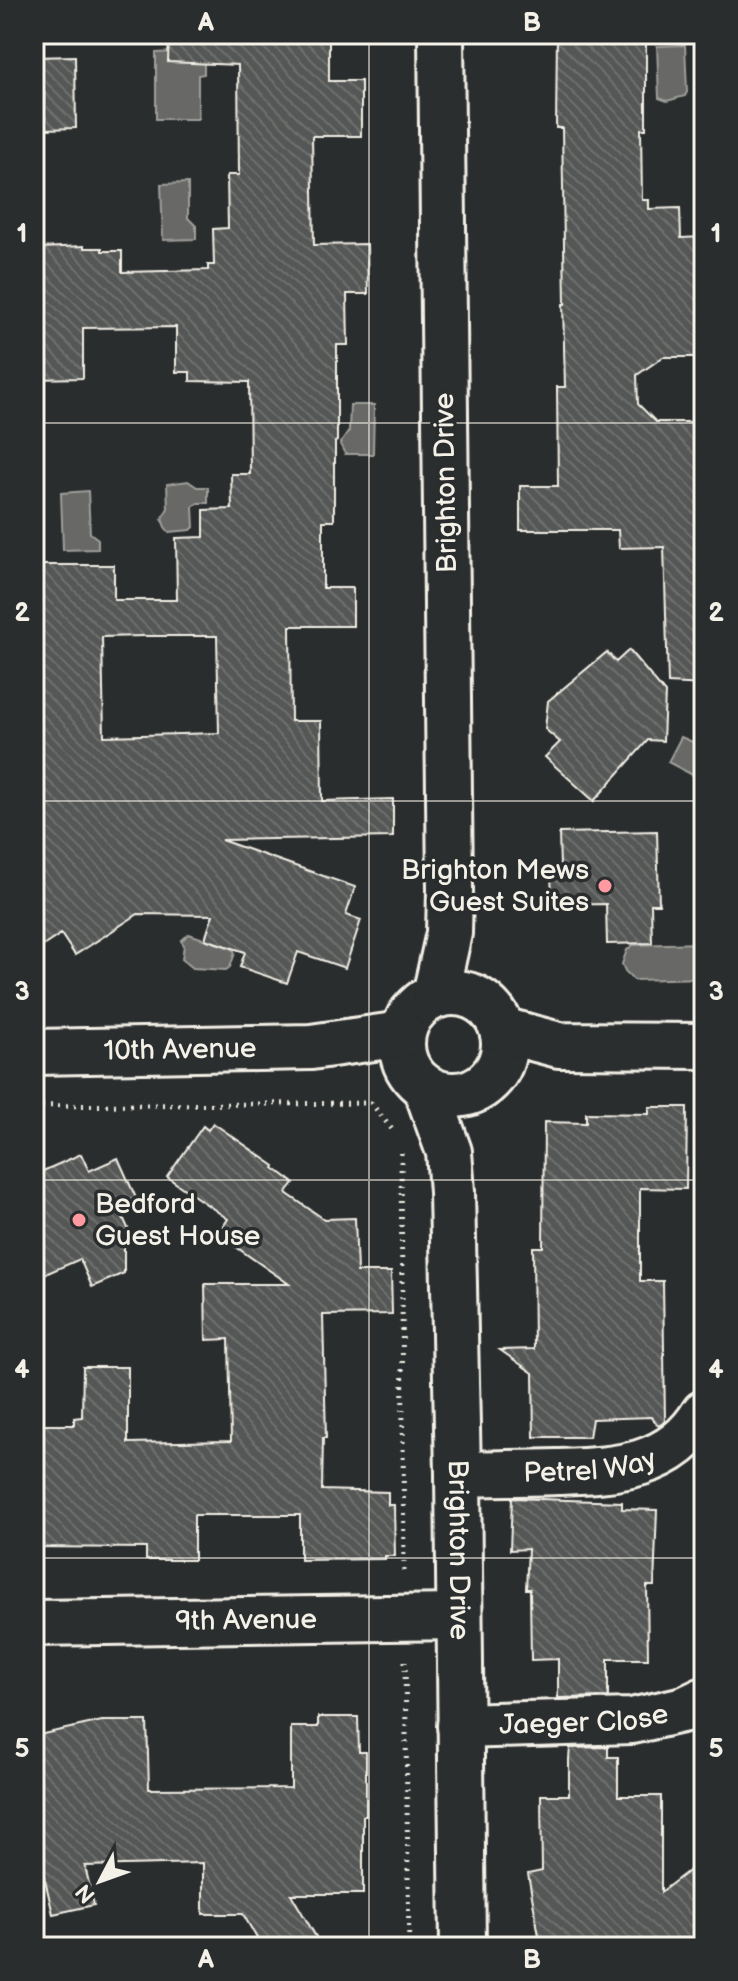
<svg xmlns="http://www.w3.org/2000/svg" width="738" height="1981" font-family="'Balsamiq Sans',sans-serif">
  <style>
    .water { fill: #676866; stroke: #9f9f9a; stroke-width: 2 }
    .building { fill: url(#building-back-hatch); stroke: #f4f1e8; stroke-width: 2; fill-rule: evenodd }
    .lines { fill: none; stroke-linecap: round; stroke-linejoin: round }
    .minor-casing { stroke: #f4f1e8; stroke-width: 50 }
    .path { stroke: #f4f1e8; stroke-width: 5; stroke-dasharray: 2 6; stroke-linecap: butt }
    .minor { stroke: #2a2d2e; stroke-width: 44 }
    .grid { fill: none; stroke: #f4f1e8; stroke-width: 2; stroke-opacity: 0.55 }
    .poi-dot { fill: #ff9aa2; stroke: #2a2d2e; stroke-width: 3 }
    .labels { text-anchor: middle; dominant-baseline: central; stroke-width: 7; stroke-linejoin: round; paint-order: stroke }
    .street-label { font-size: 28px; fill: #f4f1e8; stroke: #2a2d2e }
    .poi-label { font-size: 28px; fill: #f4f1e8; stroke: #2a2d2e; text-anchor: end }
    .neatline { fill: none; stroke: #f4f1e8; stroke-width: 3 }
    .grid-label { font-size: 26px; text-anchor: middle; font-weight: bold; fill: #f4f1e8 }
  </style>
  <defs>
    <pattern id="building-back-hatch" width="6" height="6" patternUnits="userSpaceOnUse" patternTransform="scale(2)"><rect width="6" height="6" fill="#555756"/><path d="M-1 5l2 2M0 0l6 6M5-1l2 2" fill="none" stroke="#6e706e"/></pattern>
  </defs>
  <rect width="100%" height="100%" fill="#2a2d2e"/>
  <filter id="ink" filterUnits="userSpaceOnUse"><feTurbulence type="fractalNoise" baseFrequency=".0125" numOctaves="2"/><feDisplacementMap in="SourceGraphic" scale="16" xChannelSelector="R" yChannelSelector="G"/><feConvolveMatrix kernelMatrix="1 2 1 2 8 2 1 2 1" color-interpolation-filters="sRGB"/></filter>
  <g filter="url(#ink)">
    <g class="water">
      <path d="M685,45L687,92L685,96L667,101L659,98L657,46Z"/>
      <path d="M204,46V74L198,75V119H156V53L175,52Z"/>
      <path d="M188,183V218L196,226V239L163,240L161,184Z"/>
      <path d="M350,405H374L373,454H345L340,444L349,431Z"/>
      <path d="M188,481L197,487H208V503H198L193,507L194,527L191,530L169,532L165,527L162,519L168,508L167,484Z"/>
      <path d="M88,491L90,533L98,539V549L63,550L61,493Z"/>
      <path d="M681,737L704,747V781L668,762Z"/>
      <path d="M189,934L233,949L235,953L230,967L226,970L193,968L182,959L184,945L181,941Z"/>
      <path d="M700,943L702,978L634,980L625,971L622,964L627,950L633,945Z"/>
    </g>
    <g class="building">
      <path d="M169,34H329V81H361V136H312L314,245L367,244L368,294H347L348,345H337V441L335,442V463H334V521H323V588H353V626H290L291,721H321L322,801L393,799V837L221,840L355,887L346,915L361,920L345,968L298,952L287,983L240,967L245,952L205,939L213,915L138,914L75,955L61,934L34,952V565H114V600H177L176,538L204,537V510L232,509L231,474H250L249,382L190,381V372H176V327L83,328V378L34,379V321H42L41,248L84,246V248H102V251H122V272L208,270V265H214L213,229L228,228L227,175H239L238,65L168,62ZM144,636H217L219,733L104,736L102,637Z"/>
      <path d="M557,34H646V129H641L642,200H649V209L680,208L681,238L704,237V357H663L637,375L638,404L656,422H704V685L668,683L664,547L619,548L618,530H520V486H558L557,387H565L563,304H565L562,128H556Z"/>
      <path d="M75,56L76,128L45,129L44,92L34,93V57Z"/>
      <path d="M629,650L665,693L663,741L648,740L594,801L545,757L560,742L545,729L548,701L607,652L616,662Z"/>
      <path d="M657,831L659,904H651L652,943L607,944L606,904L552,905L551,868L560,867L559,833Z"/>
      <path d="M649,1107H687L686,1189L640,1188V1281H663L665,1421L659,1426L651,1417L592,1419L589,1437H534L533,1373L500,1350L534,1349L533,1247H543L544,1122L586,1123V1113L649,1114Z"/>
      <path d="M213,1123L275,1166L274,1168L294,1183L286,1193L324,1219L355,1218L357,1272H391L392,1314L323,1315L326,1438H323L322,1490L388,1492V1505H394L395,1556H385V1559L300,1560V1515H194V1560H146V1548L34,1547V1425H74V1418L82,1417L83,1367H128V1443L231,1441L229,1339L206,1340L205,1284H289L226,1240L228,1236L220,1231L228,1219L167,1177L203,1126L208,1130Z"/>
      <path d="M81,1154L89,1171L118,1158L136,1198L118,1206L131,1235L124,1237V1273L92,1287L80,1259L34,1279V1175Z"/>
      <path d="M512,1498L622,1502V1509L657,1510L654,1586H647L648,1659H608V1697L558,1698V1659L531,1660L530,1589H526L528,1549L510,1550Z"/>
      <path d="M318,1717H358L359,1752H366V1816H363V1894H291L322,1947H262L243,1914H203V1863L85,1866L94,1905L53,1914L34,1834V1736L102,1721H147L149,1789L291,1788V1727H318Z"/>
      <path d="M608,1747V1757H618V1796H661V1892L704,1859V1947H541L528,1874L542,1871L541,1795H569V1759L570,1748Z"/>
    </g>
    <g class="lines">
      <g class="minor-casing">
        <g id="minor">
          <circle cx="453" cy="1044" r="51"/>
          <path d="M435,996L449,933L450,891L441,34"/>
          <path d="M502,1030L559,1045L704,1046"/>
          <path id="s1" d="M34,1052L311,1047L402,1034"/>
          <path id="s2" d="M426,1088L449,1152L452,1192L458,1474L463,1947"/>
          <path id="s3" d="M458,1474C491,1473 524,1473 557,1472C614,1470 671,1469 704,1413"/>
          <path id="s4" d="M34,1623L459,1617"/>
          <path id="s5" d="M460,1726L632,1721L685,1709L704,1700"/>
        </g>
      </g>
      <g class="path">
        <path d="M34,1106L371,1103L395,1133"/>
        <path d="M401,1153L404,1575"/>
        <path d="M405,1661L409,1947"/>
      </g>
      <use href="#minor" class="minor"/>
    </g>
  </g>
  <path class="grid" d="M369,34V1947M34,423H704M34,801H704M34,1180H704M34,1558H704"/>
  <g class="poi-dot">
    <circle cx="605" cy="886" r="8"/>
    <circle cx="79" cy="1220" r="8"/>
  </g>
  <g class="labels">
    <g class="street-label">
      <text transform="translate(446 483) rotate(-91)">Brighton Drive</text>
      <text stroke="none"><textPath href="#s1" startOffset="146">10th Avenue</textPath></text>
      <text stroke="none"><textPath href="#s3" startOffset="132">Petrel Way</textPath></text>
      <text stroke="none"><textPath href="#s2" startOffset="466">Brighton Drive</textPath></text>
      <text stroke="none"><textPath href="#s4" startOffset="212">9th Avenue</textPath></text>
      <text stroke="none"><textPath href="#s5" startOffset="124">Jaeger Close</textPath></text>
    </g>
    <g class="poi-label">
      <text x="589" y="870">Brighton Mews<tspan x="589" dy="32">Guest Suites</tspan></text>
      <text x="95" y="1204" text-anchor="start">Bedford<tspan x="95" dy="32">Guest House</tspan></text>
    </g>
  </g>
  <rect width="738" height="1981" fill="none" stroke="#2a2d2e" stroke-width="88"/>
  <g transform="translate(100 1881) rotate(229)" stroke="#2a2d2e" stroke-width="6" paint-order="stroke">
  <path d="M0-6L14 30L0 20L-14 30Z" fill="#f4f1e8"/>
  <text y="-12" font-size="22" font-weight="bold" text-anchor="middle" fill="#f4f1e8">N</text>
  </g>
  <rect x="44" y="44" width="650" height="1893" class="neatline"/>
  <g class="grid-label">
    <text x="206" y="31">A</text>
    <text x="532" y="31">B</text>
    <text x="22" y="242">1</text>
    <text x="716" y="242">1</text>
    <text x="22" y="621">2</text>
    <text x="716" y="621">2</text>
    <text x="22" y="1000">3</text>
    <text x="716" y="1000">3</text>
    <text x="22" y="1378">4</text>
    <text x="716" y="1378">4</text>
    <text x="22" y="1757">5</text>
    <text x="716" y="1757">5</text>
    <text x="206" y="1968">A</text>
    <text x="532" y="1968">B</text>
  </g>
</svg>
